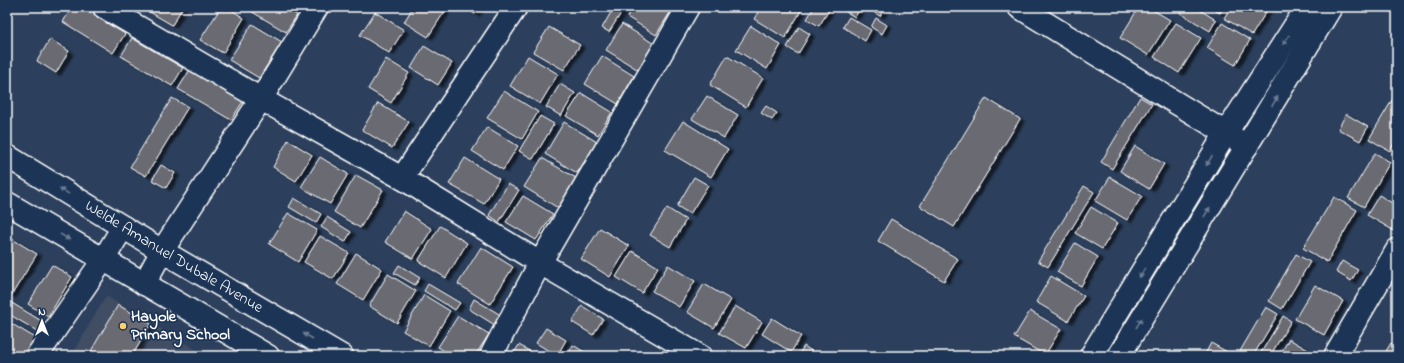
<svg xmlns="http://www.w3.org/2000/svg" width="1404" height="363" font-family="'Indie Flower',sans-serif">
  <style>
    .built { fill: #3f4d64 }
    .building { fill: #6a6a73; stroke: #fff; filter: url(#shadow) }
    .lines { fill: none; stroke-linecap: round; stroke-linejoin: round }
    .street-casing { stroke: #fff; stroke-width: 25 }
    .secondary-casing { stroke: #fff; stroke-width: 25 }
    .street { stroke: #1d3557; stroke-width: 22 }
    .secondary { stroke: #1d3557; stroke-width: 22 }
    .oneway { fill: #6c7c92 }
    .poi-dot { fill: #ffd166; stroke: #1d3557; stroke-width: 1.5 }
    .labels { text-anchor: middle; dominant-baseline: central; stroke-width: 3.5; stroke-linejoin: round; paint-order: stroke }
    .street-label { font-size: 16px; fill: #fff; stroke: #1d3557 }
    .poi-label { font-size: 16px; font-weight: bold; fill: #fff; stroke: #1d3557; text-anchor: start }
  </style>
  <defs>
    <filter id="shadow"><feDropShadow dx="4.5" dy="2.5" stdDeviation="1" flood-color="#0009"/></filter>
  </defs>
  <rect width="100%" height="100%" fill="#2c405d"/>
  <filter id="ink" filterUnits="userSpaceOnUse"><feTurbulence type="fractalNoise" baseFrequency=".025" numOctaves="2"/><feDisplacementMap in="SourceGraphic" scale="8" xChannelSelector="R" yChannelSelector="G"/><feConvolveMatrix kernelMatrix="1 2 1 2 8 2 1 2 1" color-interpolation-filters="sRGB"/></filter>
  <g filter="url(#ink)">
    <path class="built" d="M106,296L207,356H71Z"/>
    <g class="building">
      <path d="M72,7H80L125,34L113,53L63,22Z"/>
      <path d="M150,7H183L172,25L148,11Z"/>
      <path d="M221,7H227L244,18L223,53L200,40Z"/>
      <path d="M244,7H283L297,15L286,32Z"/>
      <path d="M413,7H439L445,11L428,37L404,22Z"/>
      <path d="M463,7H480L475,14Z"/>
      <path d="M614,7H625L609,32L602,28Z"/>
      <path d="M632,7H664L671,11L656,35L627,17Z"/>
      <path d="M761,7H794L801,11L785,38L754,19Z"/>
      <path d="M814,7H831L819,26L807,19Z"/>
      <path d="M845,7H861L855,17L843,10Z"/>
      <path d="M865,7H885L880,16Z"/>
      <path d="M1139,7H1148L1170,20L1148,55L1120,38Z"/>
      <path d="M1185,7H1195L1216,20L1210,31L1180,13Z"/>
      <path d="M1209,7H1224L1220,13Z"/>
      <path d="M1231,7H1269L1252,35L1224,18Z"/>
      <path d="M375,12L404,30L389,53L360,35Z"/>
      <path d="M849,17L871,30L865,41L843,27Z"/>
      <path d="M876,18L887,25L882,34L871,27Z"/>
      <path d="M1176,23L1201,38L1179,73L1154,57Z"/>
      <path d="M1222,23L1250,40L1235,65L1207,48Z"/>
      <path d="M252,24L282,42L259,78L229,60Z"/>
      <path d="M622,24L656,45L640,71L606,50Z"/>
      <path d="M751,26L781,45L767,69L736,50Z"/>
      <path d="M549,27L580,45L564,70L533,52Z"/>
      <path d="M799,27L810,34L798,54L787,47Z"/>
      <path d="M132,38L183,68L172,86L121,56Z"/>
      <path d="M50,39L69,51L56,73L37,61Z"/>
      <path d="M424,46L452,63L438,85L411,68Z"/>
      <path d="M528,56L558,74L540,104L510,86Z"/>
      <path d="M602,56L634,76L618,104L585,84Z"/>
      <path d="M727,56L763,78L746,107L710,85Z"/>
      <path d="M386,59L409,73L391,103L368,89Z"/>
      <path d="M191,68L244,100L231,120L178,89Z"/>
      <path d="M560,84L575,93L561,116L546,107Z"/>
      <path d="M504,91L538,112L522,139L487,118Z"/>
      <path d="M1397,92V138L1390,151L1369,139Z"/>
      <path d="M581,93L612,112L598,135L566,116Z"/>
      <path d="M707,96L738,115L724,138L692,119Z"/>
      <path d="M1140,97L1152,104L1112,169L1101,162Z"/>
      <path d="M172,98L188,107L146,176L130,167Z"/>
      <path d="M986,98L1020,119L954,227L920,206Z"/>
      <path d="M378,103L409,122L392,148L362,130Z"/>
      <path d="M766,106L777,113L772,120L761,113Z"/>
      <path d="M1346,114L1368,127L1360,141L1338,129Z"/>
      <path d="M540,116L554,124L533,159L519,151Z"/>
      <path d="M683,121L728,149L711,177L665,150Z"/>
      <path d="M564,122L597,142L577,173L545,154Z"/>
      <path d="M487,127L518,146L503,170L472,151Z"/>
      <path d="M288,140L312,155L296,181L273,167Z"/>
      <path d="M1135,146L1164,164L1149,189L1120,171Z"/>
      <path d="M1375,153L1390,162L1364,207L1348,198Z"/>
      <path d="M320,157L348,174L330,204L301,187Z"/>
      <path d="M465,158L499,179L484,204L449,184Z"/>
      <path d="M542,158L576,178L558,208L524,187Z"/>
      <path d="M161,165L175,173L166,188L152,180Z"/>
      <path d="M356,175L383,190L360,228L334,212Z"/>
      <path d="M694,177L708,185L690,214L677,206Z"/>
      <path d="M1110,177L1142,196L1127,220L1095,201Z"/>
      <path d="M508,184L519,190L499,222L489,215Z"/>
      <path d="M1084,186L1094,192L1048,267L1038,261Z"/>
      <path d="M1379,195L1397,206V229L1396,232L1367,215Z"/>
      <path d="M523,196L553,214L536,240L506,222Z"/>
      <path d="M1334,197L1357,210L1327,262L1303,248Z"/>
      <path d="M294,198L321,214L316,223L289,207Z"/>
      <path d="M1091,207L1118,223L1102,249L1075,233Z"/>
      <path d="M667,208L686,220L670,247L650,235Z"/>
      <path d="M404,211L432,229L413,259L385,242Z"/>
      <path d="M288,213L317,230L298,262L269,244Z"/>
      <path d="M327,217L351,232L345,242L321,227Z"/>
      <path d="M891,219L958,259L944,281L878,241Z"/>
      <path d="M440,226L467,243L446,278L418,261Z"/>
      <path d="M600,228L629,246L610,277L581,259Z"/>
      <path d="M320,236L349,253L333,279L304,262Z"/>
      <path d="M12,239L37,254L11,296L7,293V248Z"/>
      <path d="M1075,243L1098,257L1081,286L1057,272Z"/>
      <path d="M481,247L513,267L490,304L458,284Z"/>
      <path d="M632,251L658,267L642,293L616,277Z"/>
      <path d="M356,253L382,269L363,300L337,284Z"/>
      <path d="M1296,254L1310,262L1282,309L1269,301Z"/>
      <path d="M1342,261L1358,270L1351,281L1336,272Z"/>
      <path d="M52,265L72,277L48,317L28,304Z"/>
      <path d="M399,265L420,278L415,285L394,273Z"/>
      <path d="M668,265L695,281L679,307L652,291Z"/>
      <path d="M388,274L416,291L397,323L369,306Z"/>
      <path d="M1051,276L1084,296L1068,321L1036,302Z"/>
      <path d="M428,284L460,303L455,310L424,291Z"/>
      <path d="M704,284L731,300L714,328L687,312Z"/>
      <path d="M1315,285L1343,301L1324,335L1295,319Z"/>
      <path d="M424,295L450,311L429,346L403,331Z"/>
      <path d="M474,299L504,317L498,327L469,309Z"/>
      <path d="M7,300L48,325L42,334L7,313Z"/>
      <path d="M118,305L151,324L132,356H88Z"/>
      <path d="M582,306L603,319L593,335L572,322Z"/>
      <path d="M735,306L762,322L746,348L719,333Z"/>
      <path d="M1266,307L1278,314L1253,356H1244L1239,353Z"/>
      <path d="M1030,311L1061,329L1045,355L1014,337Z"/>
      <path d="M458,316L489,334L475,356H452L438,347Z"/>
      <path d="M1283,316L1291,321L1270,356H1259Z"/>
      <path d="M772,318L801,336L791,352L762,334Z"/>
      <path d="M7,321L37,339L27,356H7Z"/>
      <path d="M546,328L566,340L557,356L536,343Z"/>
      <path d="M1289,339L1315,354L1314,356H1279Z"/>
      <path d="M1211,343L1231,354L1230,356H1204Z"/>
      <path d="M1391,343L1397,346V356H1383Z"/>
      <path d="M519,345L538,356H512Z"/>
      <path d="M573,345L591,356H567Z"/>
      <path d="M804,346L819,356H798Z"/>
      <path d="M200,351L209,356H197Z"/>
    </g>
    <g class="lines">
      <g class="street-casing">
        <g id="street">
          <path d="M104,7L261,99L402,178L540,263L700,356"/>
          <path d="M1019,7L1247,146"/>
          <path d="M402,178L516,7"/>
          <path d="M144,284L162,251L261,99L317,7"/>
          <path d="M37,356L103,260L123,227"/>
          <path d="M491,356L540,263L688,7"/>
          <path d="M1335,356L1397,250"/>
        </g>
      </g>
      <g class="secondary-casing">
        <g id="secondary">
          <path id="s1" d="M7,156L162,251L342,356"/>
          <path d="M7,203L268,356"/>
          <path d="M1091,356L1226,133L1307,7"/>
          <path d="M1119,356L1331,7"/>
        </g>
      </g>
      <use href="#street" class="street"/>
      <use href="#secondary" class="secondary"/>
    </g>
    <defs><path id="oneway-solid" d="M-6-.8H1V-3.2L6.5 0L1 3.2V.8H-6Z"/></defs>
    <g class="oneway">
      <use href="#oneway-solid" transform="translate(1286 40) rotate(123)"/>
      <use href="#oneway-solid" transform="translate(1275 101) rotate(-59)"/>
      <use href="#oneway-solid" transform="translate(1209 161) rotate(121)"/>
      <use href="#oneway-solid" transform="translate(64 191) rotate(-149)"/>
      <use href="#oneway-solid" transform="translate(1207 212) rotate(-59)"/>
      <use href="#oneway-solid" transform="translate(65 237) rotate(31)"/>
      <use href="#oneway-solid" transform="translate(1142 273) rotate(121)"/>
      <use href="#oneway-solid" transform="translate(1139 323) rotate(-59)"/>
      <use href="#oneway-solid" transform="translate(308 336) rotate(-150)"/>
    </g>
  </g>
  <circle class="poi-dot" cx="123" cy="326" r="4"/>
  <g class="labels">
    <g class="street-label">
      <text stroke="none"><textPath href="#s1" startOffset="195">Welde Amanuel Dubale Avenue</textPath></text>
    </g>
    <g class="poi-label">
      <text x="131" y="317">Hayole<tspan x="131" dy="18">Primary School</tspan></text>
    </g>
  </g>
  <rect width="1404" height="363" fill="none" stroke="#1d3557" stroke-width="24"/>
  <rect x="12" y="12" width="1380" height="339" fill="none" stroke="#fff" stroke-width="1.5" filter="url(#ink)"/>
  <g transform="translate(42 321)" stroke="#1d3557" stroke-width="3" paint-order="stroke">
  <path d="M0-3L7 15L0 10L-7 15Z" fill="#ffffff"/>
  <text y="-6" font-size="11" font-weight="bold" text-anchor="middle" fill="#ffffff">N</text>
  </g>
</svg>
